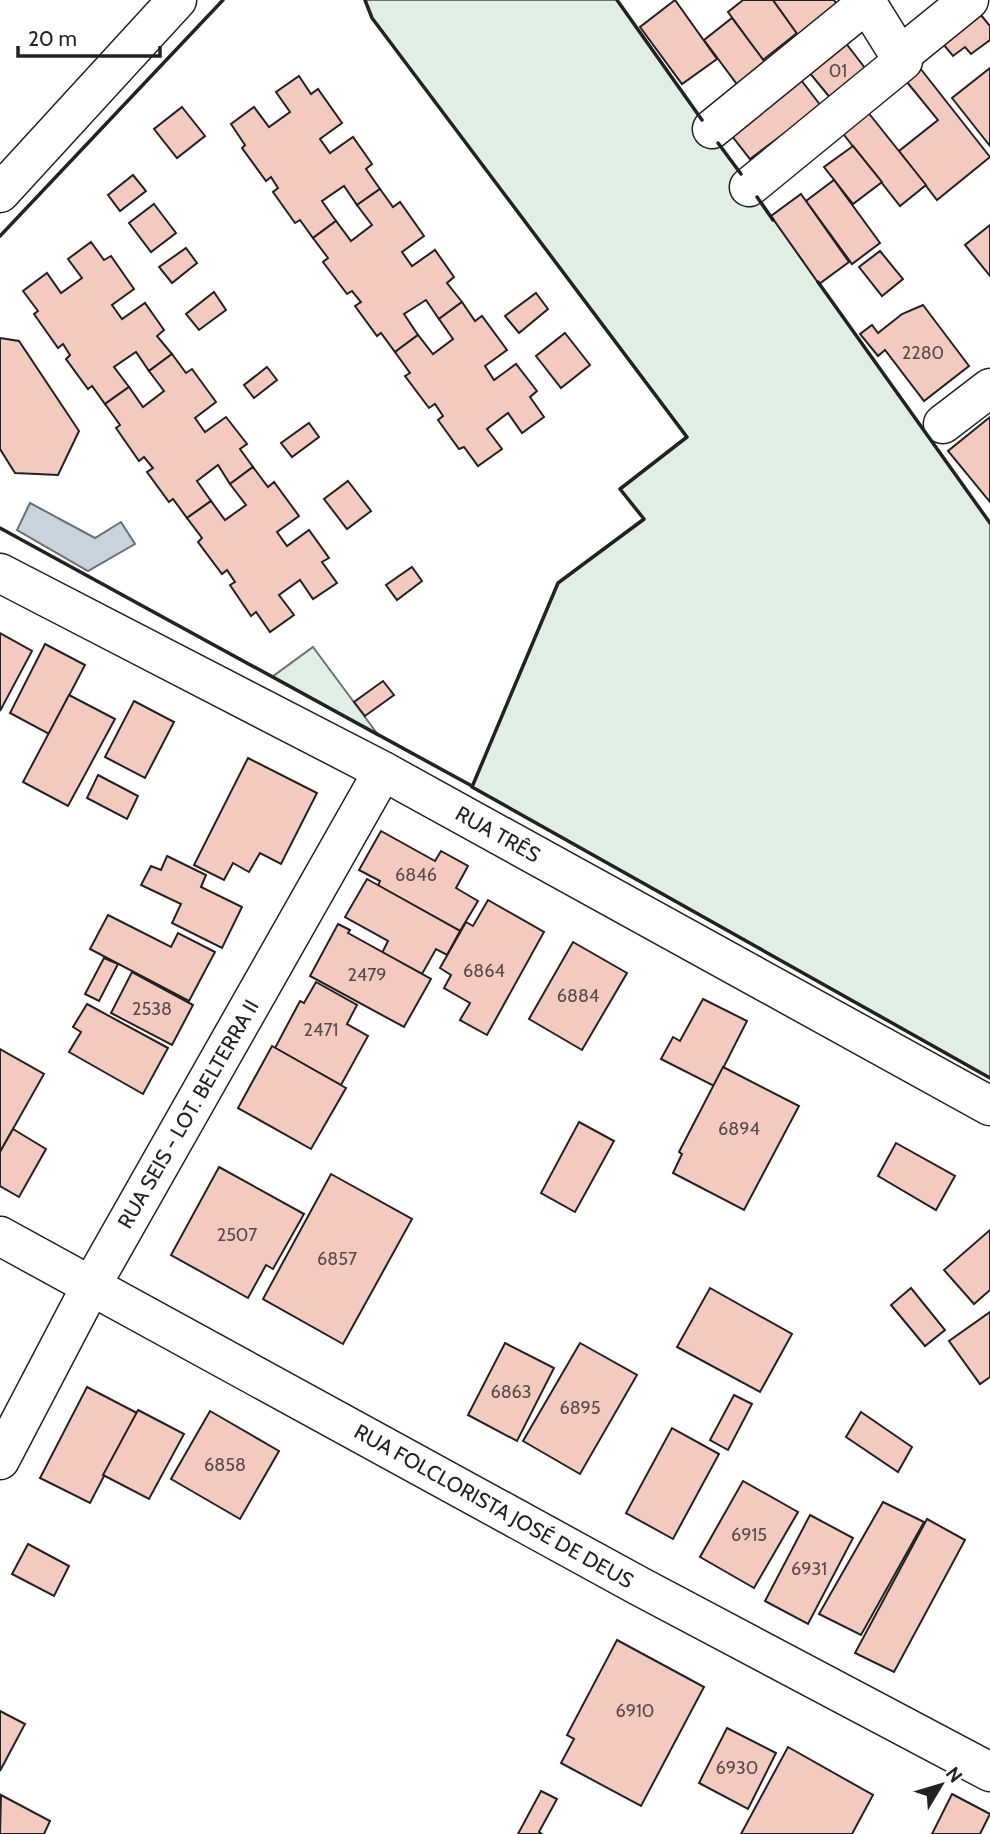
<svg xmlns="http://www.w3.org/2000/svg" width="990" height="1834" font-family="Cabin,sans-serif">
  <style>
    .green { fill: #e0efe3; stroke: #6f6f6f; stroke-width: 2 }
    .water { fill: #c7d3dd; stroke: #6f6f6f; stroke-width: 2 }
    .building { fill: #f3c9c0; stroke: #222; stroke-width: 2 }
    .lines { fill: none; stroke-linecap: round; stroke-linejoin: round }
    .minor-casing { stroke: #222; stroke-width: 41 }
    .minor { stroke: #fff; stroke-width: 38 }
    .wall { stroke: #222; stroke-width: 3.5 }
    .labels { text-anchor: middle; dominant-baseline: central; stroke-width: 5; stroke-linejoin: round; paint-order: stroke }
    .number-label { font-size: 18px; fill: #564c4a }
    .street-label { font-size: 21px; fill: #222; stroke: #fff }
  </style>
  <rect width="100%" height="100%" fill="#fff"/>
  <g class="green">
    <path d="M365,0H617L990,523V1078L472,787L558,583L644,520L620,489L686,437L372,18Z"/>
    <path d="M313,647L379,736L272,677Z"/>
  </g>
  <path class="water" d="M30,503L95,538L121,522L135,544L88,571L17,530Z"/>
  <g class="building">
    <path d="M675,0L717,59L682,84L640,27Z"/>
    <path d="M743,0H773L797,33L763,60L728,12Z"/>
    <path d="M773,0H834L841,11L803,42Z"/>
    <path d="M981,15L990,26V40L971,54L965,47L953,56L943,44Z"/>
    <path d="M732,18L770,69L742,91L704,40Z"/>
    <path d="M845,42L868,72L832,100L808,71Z"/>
    <path d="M916,63L990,157L937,200L899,151L938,120L902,76Z"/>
    <path d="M990,68V146L952,98Z"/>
    <path d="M299,76L311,94L318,89L342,123L320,139L330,153L353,137L372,164L366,169L380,189L357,205L344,186L322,201L336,221L313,238L300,220L295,223L273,192L278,188L271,177L266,181L242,148L245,145L231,124L254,107L269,127L290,112L276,92Z"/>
    <path d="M798,76L821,106L750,159L728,131Z"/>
    <path d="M863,106L926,185L900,206L837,126Z"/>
    <path d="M182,107L205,136L177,158L154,129Z"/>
    <path d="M853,146L882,182L853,204L824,167Z"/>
    <path d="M133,175L146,191L120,211L108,195Z"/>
    <path d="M834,180L880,243L852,264L806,201Z"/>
    <path d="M380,189L393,207L400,202L424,236L402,252L412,266L435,250L454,277L447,283L462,302L439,319L426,300L404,314L418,335L395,352L381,333L377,336L355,306L361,302L352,291L347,294L323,262L328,258L313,238L336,221L351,241L372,225L357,205Z"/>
    <path d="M801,194L849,262L819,284L771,216Z"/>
    <path d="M154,204L176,233L151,252L129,223Z"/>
    <path d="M990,225V276L965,245Z"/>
    <path d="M91,242L104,260L111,256L134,289L112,305L122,319L145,303L164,330L157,336L172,354L149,371L136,352L114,367L129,387L105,404L92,386L88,389L66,359L70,355L63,344L58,348L34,314L38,311L23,291L47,273L61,293L82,278L68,259Z"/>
    <path d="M186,248L197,263L172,283L159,267Z"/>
    <path d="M880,251L903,279L882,296L859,267Z"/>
    <path d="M214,292L226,310L199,330L186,314Z"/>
    <path d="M536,293L548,309L519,333L505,316Z"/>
    <path d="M462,302L475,321L482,316L507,350L485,366L494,380L516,364L537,391L530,397L544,417L522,433L508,413L487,429L502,449L478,466L464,447L459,449L438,420L443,416L435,404L429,408L405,376L410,373L395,352L418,335L433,354L453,339L439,319Z"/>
    <path d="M923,305L969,366L924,401L885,350L878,356L860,334L872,325L878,333L902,314Z"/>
    <path d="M565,333L590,365L561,388L536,356Z"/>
    <path d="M0,338L19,341L79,431L58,475L15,473L0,449Z"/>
    <path d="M172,354L186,373L192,369L216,402L195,418L205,432L226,417L247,444L240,449L253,467L230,484L218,465L197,481L211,501L187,518L173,499L169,502L147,472L153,468L144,457L139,461L116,428L120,425L105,404L129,387L143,407L164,391L149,371Z"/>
    <path d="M267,367L277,380L254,398L244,385Z"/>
    <path d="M990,417V502L948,451Z"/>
    <path d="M309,423L319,437L292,457L281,443Z"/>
    <path d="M253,467L268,487L274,482L299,516L277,532L287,546L309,530L329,558L322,562L337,583L313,599L300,580L279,595L294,615L270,632L256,612L251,616L230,585L235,582L227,570L222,574L198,542L202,538L187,518L211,501L225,520L246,505L230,484Z"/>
    <path d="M348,481L371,511L347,529L324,499Z"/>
    <path d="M412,567L422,581L397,600L386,585Z"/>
    <path d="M0,633L32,651L0,711Z"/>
    <path d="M45,644L85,665L49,734L10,713Z"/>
    <path d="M383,681L394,695L365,716L354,702Z"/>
    <path d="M69,695L115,719L68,806L23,782Z"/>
    <path d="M134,701L174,722L145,778L105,757Z"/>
    <path d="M248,758L317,793L281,864L260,853L249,872L233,863L224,880L194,865Z"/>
    <path d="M98,775L138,796L127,819L87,798Z"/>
    <path d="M381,831L435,861L441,851L468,866L456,888L478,901L460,931L378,886L380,881L359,870Z"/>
    <path d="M167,856L206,875L201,887L242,907L222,948L172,923L181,904L141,885L151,866L161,870Z"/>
    <path d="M367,879L460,931L447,955L436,949L422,974L382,953L388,941L345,917Z"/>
    <path d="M488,900L544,932L487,1035L460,1020L470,1003L444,988L451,975L440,968L466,922L473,926Z"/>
    <path d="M108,915L171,947L178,933L215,952L189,1001L90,949Z"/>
    <path d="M338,924L350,930L348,933L431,979L404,1027L310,976Z"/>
    <path d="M573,942L627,973L582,1050L529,1019Z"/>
    <path d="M104,958L118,964L99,1001L85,994Z"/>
    <path d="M132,972L193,1005L172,1045L111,1013Z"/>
    <path d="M316,982L357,1005L347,1024L368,1036L341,1085L275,1048L300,1001L304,1003Z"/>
    <path d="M703,999L747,1021L714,1086L661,1059L673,1037L680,1041Z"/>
    <path d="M87,1004L168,1048L143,1094L69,1052L81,1032L73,1027Z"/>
    <path d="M272,1046L346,1088L311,1149L238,1108Z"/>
    <path d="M0,1049L44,1074L0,1152Z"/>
    <path d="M723,1067L799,1106L744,1210L673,1173L682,1154L679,1152Z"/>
    <path d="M579,1122L614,1141L575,1212L541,1193Z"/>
    <path d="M13,1129L46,1149L19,1197L0,1186V1152Z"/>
    <path d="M896,1143L955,1176L936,1210L878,1176Z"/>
    <path d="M219,1167L304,1214L273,1269L266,1265L248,1298L171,1255Z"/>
    <path d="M331,1174L412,1219L343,1344L263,1299Z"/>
    <path d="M990,1230V1290L974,1304L944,1270Z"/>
    <path d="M710,1288L792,1334L760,1392L677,1347Z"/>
    <path d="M911,1288L945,1330L925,1346L891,1305Z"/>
    <path d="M990,1312V1377L980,1384L949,1341Z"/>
    <path d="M505,1343L554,1368L517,1441L468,1415Z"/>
    <path d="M580,1343L637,1375L580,1474L523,1441Z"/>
    <path d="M87,1387L137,1413L90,1503L40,1478Z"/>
    <path d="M734,1395L752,1404L728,1450L710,1440Z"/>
    <path d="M138,1410L184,1434L149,1499L103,1475Z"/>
    <path d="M210,1411L279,1451L240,1519L171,1479Z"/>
    <path d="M861,1412L912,1447L898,1472L846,1437Z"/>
    <path d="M672,1428L719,1454L673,1539L626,1513Z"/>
    <path d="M743,1481L798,1512L754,1588L700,1557Z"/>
    <path d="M883,1502L924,1522L861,1635L819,1614Z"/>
    <path d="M810,1515L853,1538L808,1624L765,1601Z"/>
    <path d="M927,1519L965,1540L894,1672L855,1653Z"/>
    <path d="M28,1544L69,1566L54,1596L12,1574Z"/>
    <path d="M617,1640L704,1687L641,1806L561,1763L574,1739L567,1735Z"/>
    <path d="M0,1711L25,1724L0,1771Z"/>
    <path d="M727,1728L776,1753L748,1809L699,1783Z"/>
    <path d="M788,1747L873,1795L852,1834H741Z"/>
    <path d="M541,1791L557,1799L539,1832L542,1834H518Z"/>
    <path d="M952,1794L990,1814L980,1834H932Z"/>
    <path d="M1,1795L50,1821L44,1834H0Z"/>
  </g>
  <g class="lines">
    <g class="minor-casing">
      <g id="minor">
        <path d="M900,56L969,0"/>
        <path d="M712,129L867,3"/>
        <path d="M749,187L903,61L865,0"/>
        <path d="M0,193L177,0"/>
        <path d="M943,424L990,388"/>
        <path d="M0,573L383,771L990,1106"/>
        <path d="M0,1236L639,1586L990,1772"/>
        <path d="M0,1460L91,1286L383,771"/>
      </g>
    </g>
    <use href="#minor" class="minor"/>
    <g class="wall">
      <path d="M365,0L372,18L687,437L620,489L644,519L558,583L472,787L990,1078"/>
      <path d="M617,0L702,120"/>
      <path d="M718,143L741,174"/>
      <path d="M757,197L773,220"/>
      <path d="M0,236L223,0"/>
      <path d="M818,282L990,523"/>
      <path d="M0,528L472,786"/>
    </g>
  </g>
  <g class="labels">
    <g class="number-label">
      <text x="838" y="71">01</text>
      <text x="923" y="353">2280</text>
      <text x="416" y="875">6846</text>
      <text x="484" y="971">6864</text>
      <text x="367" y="975">2479</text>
      <text x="578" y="996">6884</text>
      <text x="152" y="1009">2538</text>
      <text x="321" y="1030">2471</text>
      <text x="739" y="1129">6894</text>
      <text x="237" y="1235">2507</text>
      <text x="337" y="1259">6857</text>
      <text x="511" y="1392">6863</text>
      <text x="580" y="1408">6895</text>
      <text x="225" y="1465">6858</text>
      <text x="749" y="1535">6915</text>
      <text x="809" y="1569">6931</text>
      <text x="635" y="1711">6910</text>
      <text x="737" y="1768">6930</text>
    </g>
    <g class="street-label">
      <text transform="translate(498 834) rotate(29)">RUA TRÊS</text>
      <text transform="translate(188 1114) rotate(-60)">RUA SEIS - LOT. BELTERRA II</text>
      <text transform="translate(494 1506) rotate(29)">RUA FOLCLORISTA JOSÉ DE DEUS</text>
    </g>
  </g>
  <g transform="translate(941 1785) rotate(52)" stroke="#ffffff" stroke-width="5" paint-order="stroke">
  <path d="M0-5L12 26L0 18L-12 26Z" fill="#222222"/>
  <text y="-10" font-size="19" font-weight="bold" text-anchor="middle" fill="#222222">N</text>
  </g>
  <path d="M18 46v10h142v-10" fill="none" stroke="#222222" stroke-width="3.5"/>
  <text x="28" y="46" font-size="21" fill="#222222" stroke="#ffffff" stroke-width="5" paint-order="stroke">20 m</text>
</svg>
